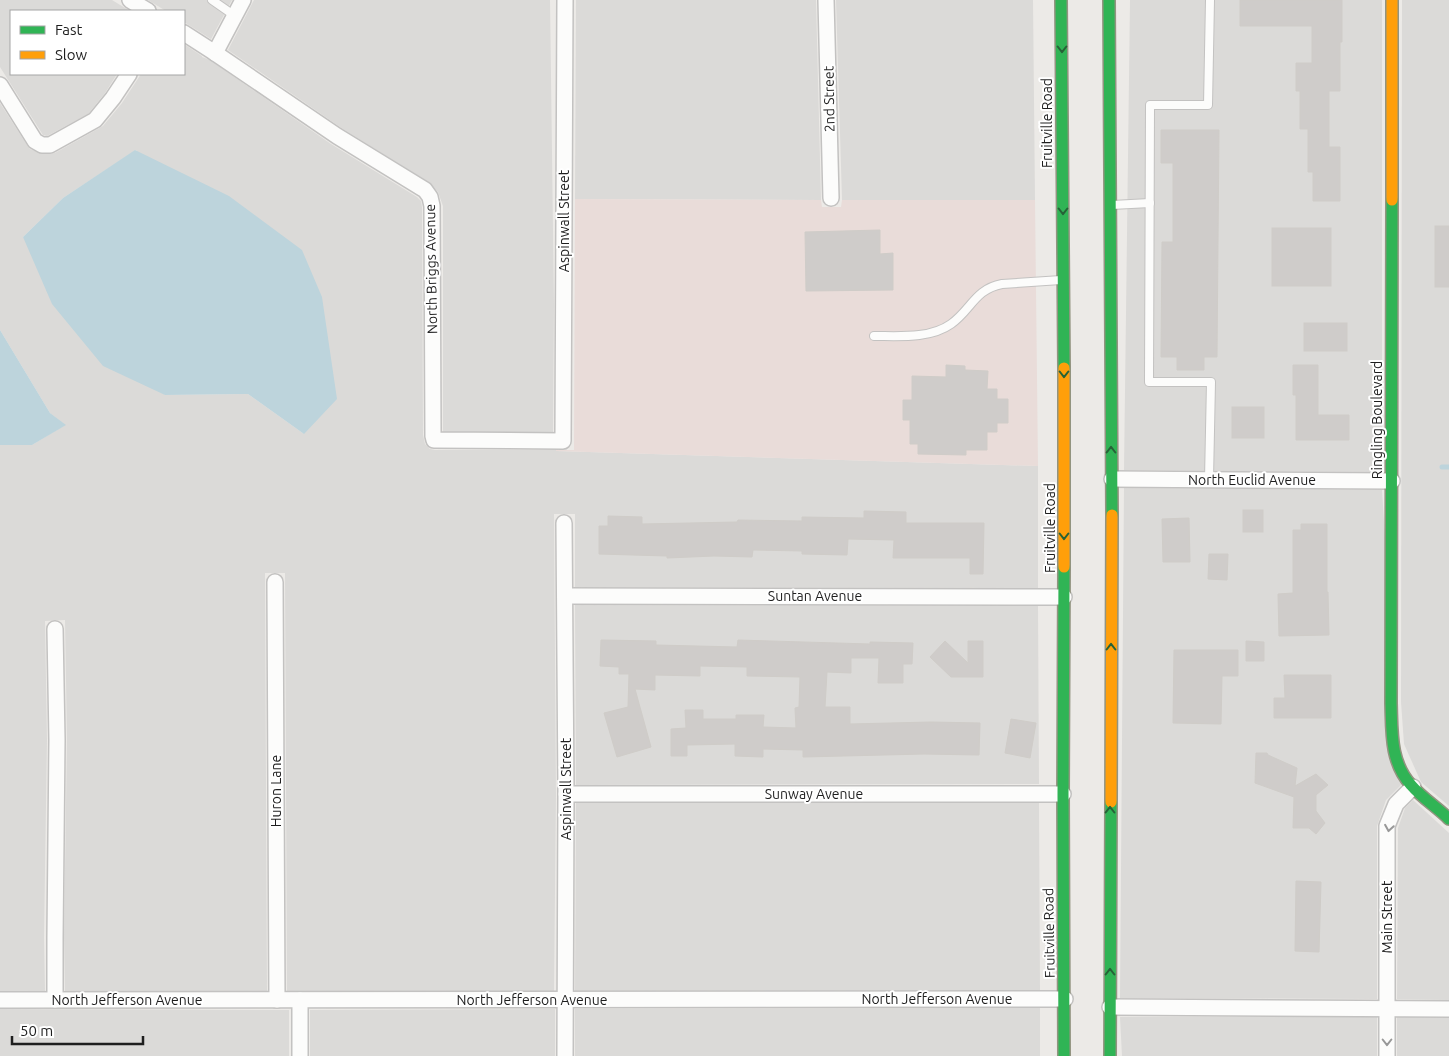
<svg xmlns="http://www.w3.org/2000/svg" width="1449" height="1056" font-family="Ubuntu,sans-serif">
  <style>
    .residential { fill: #dbdad8; fill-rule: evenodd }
    .commercial { fill: #e9dcd9 }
    .water { fill: #bdd4dc }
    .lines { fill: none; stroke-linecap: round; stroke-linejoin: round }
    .stream { stroke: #bdd4dc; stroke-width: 5 }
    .building { fill: #cfccca; stroke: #cfccc8 }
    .lane-casing { stroke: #c3c2c1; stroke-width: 10 }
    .street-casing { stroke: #c3c2c1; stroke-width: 18 }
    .fast-casing { stroke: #929480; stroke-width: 14 }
    .slow-casing { stroke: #929480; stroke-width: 14 }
    .lane { stroke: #fcfcfb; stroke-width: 8 }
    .street { stroke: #fcfcfb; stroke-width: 15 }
    .fast { stroke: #30b455; stroke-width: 11 }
    .slow { stroke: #ff9f0a; stroke-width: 11 }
    .oneway { stroke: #266237 }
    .oneway2 { stroke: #989898 }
    .labels { text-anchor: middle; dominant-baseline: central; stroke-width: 4; stroke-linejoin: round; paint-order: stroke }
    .street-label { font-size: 14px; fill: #1e1e1e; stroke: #fff }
  </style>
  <rect width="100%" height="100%" fill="#eceae7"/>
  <g class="residential">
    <path d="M0,0H112L130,11H11V74H117L105,93L88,114L47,136L43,135L0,67Z"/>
    <path d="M148,0H232L211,39L184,22V11H166Z"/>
    <path d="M254,0H550L554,305L553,432H443V206L438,192L430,183L343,129L228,50Z"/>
    <path d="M576,0H816L821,200L575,199Z"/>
    <path d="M836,0H1033L1035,200H842Z"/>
    <path d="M1130,0H1382V472L1124,470Z"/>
    <path d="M1402,0H1449V806L1421,782L1404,744L1401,702Z"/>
    <path d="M184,44L202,56V57L210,60L331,144L417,197L421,201L422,207L423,435L425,444L430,449L435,450H556V451L1038,466V588L575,587V514H554L556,794L554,991H287L285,573H265L267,991H65L64,938L67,740L65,620L45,621L47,740L44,938L45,991H0V445H32L65,425L50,413L0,330V103L27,145L30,149L43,154L55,153L103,126L122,103L141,74H184ZM136,150L304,434L248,394L165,395L23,237L63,198Z"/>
    <path d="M1124,488L1382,490L1401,785L1386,800L1377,826V999L1120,998Z"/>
    <path d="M575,605L1038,606L1039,784L576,785Z"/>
    <path d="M1413,800L1449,833V1000L1397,999L1398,828L1405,808Z"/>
    <path d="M576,803H1039L1040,990L575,991Z"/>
    <path d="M1040,1008V1056H575V1009Z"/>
    <path d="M0,1009L289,1010V1056H0Z"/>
    <path d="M555,1009V1056H310V1010Z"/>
    <path d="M1120,1017H1377V1056H1122Z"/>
    <path d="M1397,1017L1449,1018V1056H1397Z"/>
  </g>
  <path class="commercial" d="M575,199L821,200L822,207H841L842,200H1035L1038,466L556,451V450H574Z"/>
  <g class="water">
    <path d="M135,150L229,196L302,250L322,297L337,399L304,434L248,394L165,395L103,366L52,304L23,237L63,198Z"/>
    <path d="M0,330L50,413L66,425L32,445H0Z"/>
  </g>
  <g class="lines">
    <path class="stream" d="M1442,467H1449"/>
  </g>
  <g class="building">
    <path d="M1240,0H1342V42H1340V91H1329V147H1340V201H1313V172H1308V129H1300V91H1296V63H1312V26H1240Z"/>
    <path d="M1161,130H1219L1217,357H1204V370H1177V357H1161L1162,242H1173V163H1161Z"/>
    <rect x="1435" y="226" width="14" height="61"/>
    <rect x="1272" y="228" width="59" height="58"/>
    <path d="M880,230V254L893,253V290L806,291L805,232Z"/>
    <rect x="1304" y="323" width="43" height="28"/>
    <path d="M946,365L965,366V370L988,371L987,389H997V399H1008V423H997V432H987V450H966V455L918,454V444H910V420H903V400H912V376L946,377Z"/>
    <path d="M1293,365H1318V415H1349V440H1296V395H1293Z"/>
    <rect x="1232" y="407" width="32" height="31"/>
    <rect x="1243" y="510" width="20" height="22"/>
    <path d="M864,511L906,512V523H984L983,574H970V558H893L894,540L848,539L847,555L802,554V551L753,550L752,557L714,556L667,558V556L599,554V526H608V516L642,517V524L737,522L738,520L802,521V517L864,518Z"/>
    <path d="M1189,518L1190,562H1163L1162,519Z"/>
    <path d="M1301,524H1327V592H1328L1329,635L1279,636L1278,594L1293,593V530H1301Z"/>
    <path d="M1209,554H1228L1227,580L1208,579Z"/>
    <path d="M601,640L656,641V645L737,647L738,640L870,644V642L913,643L912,664H903V683H878L879,658H851V673L827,672L825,707H850V724L931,722L980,723L979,755L924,754L803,757V750L763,749V757L735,756V744L687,745V756H671V729L686,728L685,710H703V719H736V715H764L763,727L796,728L795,708L799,707L800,677L747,676V667L700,666V676L655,675V690L635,689L651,747L617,757L604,713L628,707L629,674H619V667L600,666Z"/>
    <path d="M945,641L968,663V641H983V677H951L930,657Z"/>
    <path d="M1246,641L1264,642V661H1246Z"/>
    <path d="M1174,650H1238V676H1222L1221,724L1173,723Z"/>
    <path d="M1284,675H1331V718H1274V698H1285Z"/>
    <path d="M1011,719L1036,723L1030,758L1005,753Z"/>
    <path d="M1256,753H1267L1268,755L1297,768L1295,786L1316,774L1328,785L1316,795V811L1325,823L1316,834L1309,828H1293L1294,797L1255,783Z"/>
    <path d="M1296,881L1321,882L1319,952L1295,951Z"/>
  </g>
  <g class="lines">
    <g class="lane-casing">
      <g id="lane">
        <path d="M212,0L235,16"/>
        <path d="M1112,205L1150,203"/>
        <path d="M874,336C898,336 930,339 951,324C971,310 975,289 1002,284L1061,280"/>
        <path d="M1209,479L1211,382H1149L1150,105H1208L1210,0"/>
      </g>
    </g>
    <g class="street-casing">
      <g id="street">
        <path d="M130,0L148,11"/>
        <path d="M826,0L831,198"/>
        <path d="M184,33L215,53L337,136L425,190L430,197L432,206L433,436L434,440L563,441L565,0"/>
        <path d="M215,53L243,0"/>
        <path d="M0,85L35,141L42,145H50L95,120L113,98L129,74"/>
        <path d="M1112,479L1392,481"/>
        <path d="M564,523L566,794L565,1056"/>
        <path d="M275,582L277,1000"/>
        <path d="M565,596L1064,597"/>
        <path d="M566,794H1063"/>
        <path d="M0,1000L1065,999"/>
        <path d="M55,1000V938L57,740L55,629"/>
        <path d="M300,1000V1056"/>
        <path d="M1110,1007L1449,1009"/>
        <path d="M1387,1056V826L1396,804L1413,787"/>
      </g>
    </g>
    <g class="fast-casing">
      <g id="fast">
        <path d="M1061,0L1064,368"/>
        <path d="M1109,0L1112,515"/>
        <path d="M1392,200L1391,703C1392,732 1390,762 1411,785C1422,798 1437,807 1449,819"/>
        <path d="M1064,1056L1063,794L1064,567"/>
        <path d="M1110,1056L1111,802"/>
      </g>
    </g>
    <g class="slow-casing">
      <g id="slow">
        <path d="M1392,200V0"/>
        <path d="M1064,368V567"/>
        <path d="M1111,802L1112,515"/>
      </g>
    </g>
    <use href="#lane" class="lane"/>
    <use href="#street" class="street"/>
    <use href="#fast" class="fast"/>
    <use href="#slow" class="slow"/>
  </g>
  <defs><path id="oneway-chevron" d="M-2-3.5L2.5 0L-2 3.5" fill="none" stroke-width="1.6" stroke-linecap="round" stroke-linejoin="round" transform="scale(1.25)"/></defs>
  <g class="oneway">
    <use href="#oneway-chevron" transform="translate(1062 49) rotate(90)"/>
    <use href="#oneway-chevron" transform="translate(1063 211) rotate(90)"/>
    <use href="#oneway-chevron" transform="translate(1064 374) rotate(90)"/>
    <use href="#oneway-chevron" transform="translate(1111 450) rotate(-90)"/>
    <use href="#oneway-chevron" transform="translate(1064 536) rotate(90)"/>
    <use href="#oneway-chevron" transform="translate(1111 647) rotate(-90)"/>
    <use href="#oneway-chevron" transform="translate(1110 810) rotate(-90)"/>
    <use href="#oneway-chevron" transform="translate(1110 972) rotate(-90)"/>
  </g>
  <g class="oneway2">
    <use href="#oneway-chevron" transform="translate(1389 828) rotate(99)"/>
    <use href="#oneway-chevron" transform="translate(1387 1042) rotate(90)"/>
  </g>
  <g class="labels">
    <g class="street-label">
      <text transform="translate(829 99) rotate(-91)">2nd Street</text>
      <text transform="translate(1047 123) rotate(-90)">Fruitville Road</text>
      <text transform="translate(564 221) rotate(-90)">Aspinwall Street</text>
      <text transform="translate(431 269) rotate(-91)">North Briggs Avenue</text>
      <text transform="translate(1377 420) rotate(-90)">Ringling Boulevard</text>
      <text x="1252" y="480">North Euclid Avenue</text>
      <text transform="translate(1050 528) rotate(-90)">Fruitville Road</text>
      <text x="815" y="596">Suntan Avenue</text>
      <text transform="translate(566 789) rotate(-90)">Aspinwall Street</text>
      <text transform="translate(276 791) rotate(-90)">Huron Lane</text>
      <text x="814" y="794">Sunway Avenue</text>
      <text transform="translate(1387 917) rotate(-90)">Main Street</text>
      <text transform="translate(1049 933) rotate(-91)">Fruitville Road</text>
      <text x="937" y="999">North Jefferson Avenue</text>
      <text x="127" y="1000">North Jefferson Avenue</text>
      <text x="532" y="1000">North Jefferson Avenue</text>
    </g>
  </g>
  <rect x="10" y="10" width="175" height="65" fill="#ffffff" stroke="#a5a5a5"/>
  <rect x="20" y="26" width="25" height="8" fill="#30b455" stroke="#a5a5a5"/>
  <text x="55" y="35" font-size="15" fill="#1e1e1e">Fast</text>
  <rect x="20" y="51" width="25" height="8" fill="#ff9f0a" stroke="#a5a5a5"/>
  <text x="55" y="60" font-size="15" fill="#1e1e1e">Slow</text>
  <path d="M12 1036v8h131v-8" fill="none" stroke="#1e1e1e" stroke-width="2.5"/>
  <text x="20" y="1036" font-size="15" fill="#1e1e1e" stroke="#ffffff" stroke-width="4" paint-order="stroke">50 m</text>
</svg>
